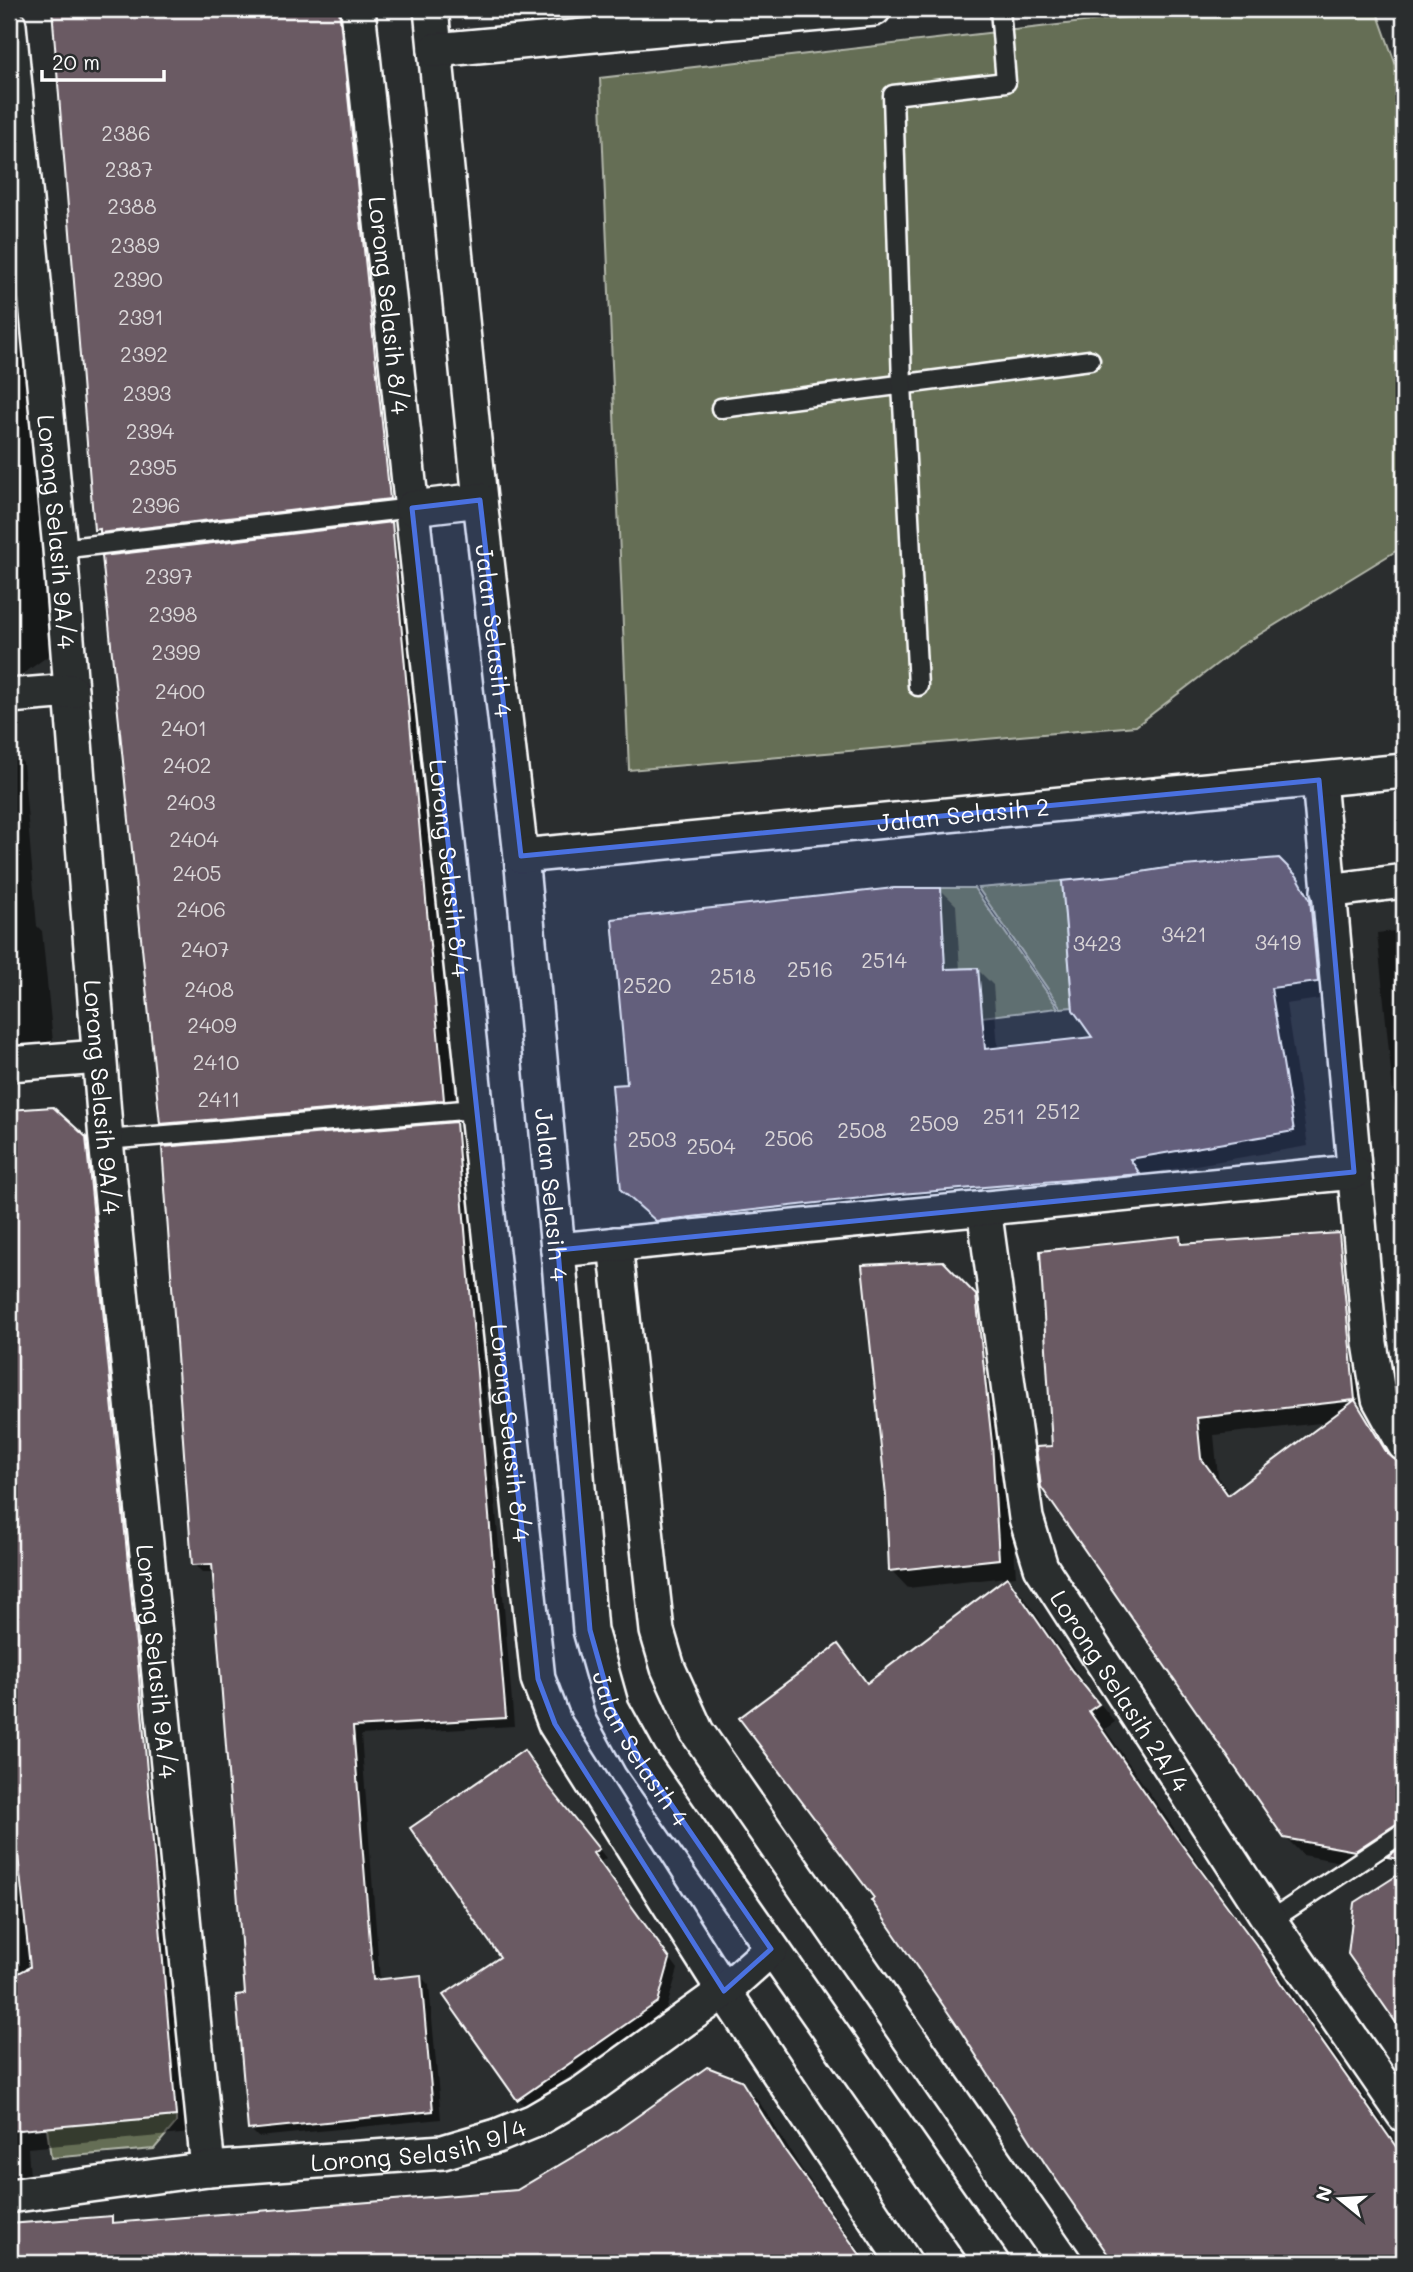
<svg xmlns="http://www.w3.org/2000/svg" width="1413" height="2272" font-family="Mali,sans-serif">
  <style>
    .green { fill: #656e55; stroke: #b2b6aa; stroke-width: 2 }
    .shadow { fill: #0007; fill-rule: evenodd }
    .building { fill: #6a5a64; stroke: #fff; stroke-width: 2; fill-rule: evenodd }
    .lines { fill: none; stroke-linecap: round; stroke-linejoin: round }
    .service-casing { stroke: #fff; stroke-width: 23 }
    .minor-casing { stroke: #fff; stroke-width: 38 }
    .service { stroke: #2a2d2e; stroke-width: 18 }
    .minor { stroke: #2a2d2e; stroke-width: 33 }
    .marked { fill: #4a71e0; fill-opacity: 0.2; stroke: #4a71e0; stroke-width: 5; stroke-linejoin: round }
    .labels { text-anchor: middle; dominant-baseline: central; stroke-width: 6; stroke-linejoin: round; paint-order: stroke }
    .number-label { font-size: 21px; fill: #dad6d8 }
    .street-label { font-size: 24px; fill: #fff; stroke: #2a2d2e }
  </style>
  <rect width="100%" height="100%" fill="#2a2d2e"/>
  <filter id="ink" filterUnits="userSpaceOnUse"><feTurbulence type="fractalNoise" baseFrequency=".0143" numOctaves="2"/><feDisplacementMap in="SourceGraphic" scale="14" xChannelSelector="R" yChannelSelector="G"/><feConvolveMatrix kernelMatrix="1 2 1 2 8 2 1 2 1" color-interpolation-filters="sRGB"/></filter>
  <g filter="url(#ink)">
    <g class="green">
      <path d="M1195,9H1376L1404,88V546L1239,647L1136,726L629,770L600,78Z"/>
      <path d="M1062,881L1073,1007L1061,1008L978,888Z"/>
      <path d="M941,888H974L1058,1008L982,1017L978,968L945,969Z"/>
      <path d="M176,2116V2123L154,2149L51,2158L47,2128Z"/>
    </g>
    <g class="shadow">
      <path d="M54,9H353L401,511L108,541L95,529Z"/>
      <path d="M9,149L55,651L16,679L9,680Z"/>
      <path d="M391,524L404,536L456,1112L174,1136L162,1123Z"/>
      <path d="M9,748L23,763L37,926L42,931L54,1052L9,1056Z"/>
      <path d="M1278,859L1312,894L1326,917L1333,997L1286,1004L1308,1146L1143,1174L1153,1189L674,1236L622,1189L629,1086L941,890L956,905L960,970L977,969L993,985L998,1049L1095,1039Z"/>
      <path d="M1404,930V1199L1377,933Z"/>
      <path d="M52,1109L103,1157L192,2133L28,2148L30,2177L9,2179V1112Z"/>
      <path d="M455,1124L464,1132L514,1726L361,1735L380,1981L421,1977L429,1985L441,2119L258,2137L250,2129L247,1996L214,1572H202L194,1564Z"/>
      <path d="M1338,1235L1356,1252L1372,1419L1404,1471V1872L1389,1857L1373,1868L1303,1855L1285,1837L1054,1447L1180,1237L1187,1245ZM1329,1422L1231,1495L1218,1477L1214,1435Z"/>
      <path d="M961,1280L993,1315L1008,1462L1016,1576L908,1588L891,1570Z"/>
      <path d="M1007,1579L1024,1597L1089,1690L1115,1722L1105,1729L1212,1883L1277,1970L1297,2001L1404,2153V2263H1117L876,1898L838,1646L855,1664L869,1683Z"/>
      <path d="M523,1752L606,1858L600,1862L678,1969L666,2010L526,2107L518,2099L502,1958Z"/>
      <path d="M1404,1873V2031L1350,1954L1355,1904Z"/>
      <path d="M740,2082L758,2100L801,2168L868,2263H9V2225L111,2218L117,2224L517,2192Z"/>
    </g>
    <g class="building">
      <path d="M52,9H339L390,499L100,533V529L94,530Z"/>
      <path d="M392,522L444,1100L160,1124L102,556Z"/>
      <path d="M1279,858L1297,876L1310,899L1318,982L1271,988L1294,1131L1130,1159L1140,1174L889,1195L656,1221L621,1190L612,1085L627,1084L612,919L894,888H941L945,969L978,968L985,1049L1092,1037L1073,1010L1062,881L1122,875L1172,867Z"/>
      <path d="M53,1107L86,1137L138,1664L176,2116L9,2131V1978L30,1967L9,1771V1110Z"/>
      <path d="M456,1122L506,1718L353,1727L373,1980L421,1975L433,2111L248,2130L236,1995L245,1994L212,1564L192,1565L162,1147Z"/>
      <path d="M1339,1233L1355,1400L1387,1453L1397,1461L1404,1472V1821L1398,1823L1355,1851L1284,1838L1041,1487L1036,1447L1052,1446L1040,1251L1180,1236L1181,1244ZM1355,1400L1228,1495L1201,1458L1197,1418Z"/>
      <path d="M943,1261L976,1295L992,1443L999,1559L889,1571L886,1496L862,1265Z"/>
      <path d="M1007,1577L1072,1671L1099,1704L1089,1711L1173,1833L1260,1950L1280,1982L1404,2158V2263H1114L1046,2165L958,2027L871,1900L874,1898L739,1718L838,1644L867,1683Z"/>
      <path d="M524,1750L547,1784L599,1849L593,1853L670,1959L658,2002L517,2100L443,1995L500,1957L410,1828Z"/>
      <path d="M1404,1845V1860L1387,1857Z"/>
      <path d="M1404,1871V2034L1348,1954L1354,1903Z"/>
      <path d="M707,2067L741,2080L784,2149L866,2263H9V2224L112,2216V2223L517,2190L615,2132Z"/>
    </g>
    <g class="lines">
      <g class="service-casing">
        <g id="service">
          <path d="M721,408L1090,360"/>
          <path d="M60,549L412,508"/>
          <path d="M918,686L902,384L893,95L1006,82L1000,9"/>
          <path d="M106,1140L475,1109"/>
          <path d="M1270,1921L1404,1832"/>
        </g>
      </g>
      <g class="minor-casing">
        <g id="minor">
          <path id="s1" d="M358,9L538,1679L555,1724L724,1991L905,2263"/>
          <path id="s2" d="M431,9L480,500L521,856L558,1250L590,1630L612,1708L640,1759L992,2263"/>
          <path id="s3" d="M9,25L60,549L106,1140L208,2169"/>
          <path d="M435,50L874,9"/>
          <path d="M412,508L480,500"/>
          <path d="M9,696L71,691"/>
          <path d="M1319,780L1370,1343L1379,1399L1404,1444"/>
          <path id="s4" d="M521,856L1404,771"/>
          <path d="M1328,891L1404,881"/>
          <path d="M9,1064L99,1057"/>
          <path id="s5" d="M984,1208L1026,1518L1041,1567L1270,1921L1404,2115"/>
          <path d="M615,1244L657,1631L668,1668L697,1732L1065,2263"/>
          <path d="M558,1250L1354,1172"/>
          <path id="s6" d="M9,2196L208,2169L443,2152L497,2136L534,2121L584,2092L724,1991L771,1949"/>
        </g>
      </g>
      <use href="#service" class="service"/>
      <use href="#minor" class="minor"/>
    </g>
  </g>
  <path class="marked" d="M480,500L521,856L1319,780L1354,1172L558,1250L590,1630L612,1708L640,1759L771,1949L724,1991L555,1724L538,1679L412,508Z"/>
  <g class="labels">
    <g class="number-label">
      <text x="126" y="132">2386</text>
      <text x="129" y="168">2387</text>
      <text x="132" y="205">2388</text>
      <text x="135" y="244">2389</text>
      <text x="138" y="278">2390</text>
      <text x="141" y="316">2391</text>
      <text x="144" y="353">2392</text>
      <text x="147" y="392">2393</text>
      <text x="150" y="430">2394</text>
      <text x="153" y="466">2395</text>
      <text x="156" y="504">2396</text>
      <text x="169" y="575">2397</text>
      <text x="173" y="613">2398</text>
      <text x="176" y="651">2399</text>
      <text x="180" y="690">2400</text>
      <text x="184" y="727">2401</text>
      <text x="187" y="764">2402</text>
      <text x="191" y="801">2403</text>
      <text x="194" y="838">2404</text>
      <text x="197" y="872">2405</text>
      <text x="201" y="908">2406</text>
      <text x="1184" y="933">3421</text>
      <text x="1278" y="941">3419</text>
      <text x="1097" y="942">3423</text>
      <text x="205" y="948">2407</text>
      <text x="884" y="959">2514</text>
      <text x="810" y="968">2516</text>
      <text x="733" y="975">2518</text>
      <text x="647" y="984">2520</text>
      <text x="209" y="988">2408</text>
      <text x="212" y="1024">2409</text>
      <text x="216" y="1061">2410</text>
      <text x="219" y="1098">2411</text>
      <text x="1058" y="1110">2512</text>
      <text x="1004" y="1115">2511</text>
      <text x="934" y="1122">2509</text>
      <text x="862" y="1129">2508</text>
      <text x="789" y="1137">2506</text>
      <text x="652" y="1138">2503</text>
      <text x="711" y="1145">2504</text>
    </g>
    <g class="street-label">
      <text stroke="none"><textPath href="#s1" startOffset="298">Lorong Selasih 8/4</textPath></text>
      <text stroke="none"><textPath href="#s3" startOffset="509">Lorong Selasih 9A/4</textPath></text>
      <text stroke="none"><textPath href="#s2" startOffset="625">Jalan Selasih 4</textPath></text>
      <text stroke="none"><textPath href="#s4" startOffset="444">Jalan Selasih 2</textPath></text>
      <text stroke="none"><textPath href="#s1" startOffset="864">Lorong Selasih 8/4</textPath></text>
      <text stroke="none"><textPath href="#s3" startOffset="1076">Lorong Selasih 9A/4</textPath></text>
      <text stroke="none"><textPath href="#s2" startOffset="1192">Jalan Selasih 4</textPath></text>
      <text stroke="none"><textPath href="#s1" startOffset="1432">Lorong Selasih 8/4</textPath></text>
      <text stroke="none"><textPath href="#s3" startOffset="1643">Lorong Selasih 9A/4</textPath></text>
      <text stroke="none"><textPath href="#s5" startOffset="511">Lorong Selasih 2A/4</textPath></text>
      <text stroke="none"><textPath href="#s2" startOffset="1759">Jalan Selasih 4</textPath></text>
      <text stroke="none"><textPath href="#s6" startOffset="413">Lorong Selasih 9/4</textPath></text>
    </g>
  </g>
  <rect width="1413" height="2272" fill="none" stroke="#2a2d2e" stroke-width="35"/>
  <rect x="18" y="18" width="1378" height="2237" fill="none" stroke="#fff" stroke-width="2.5" filter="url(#ink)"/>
  <g transform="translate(1340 2199) rotate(288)" stroke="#2a2d2e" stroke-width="5" paint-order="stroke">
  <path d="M0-5L12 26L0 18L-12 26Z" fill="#ffffff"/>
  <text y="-10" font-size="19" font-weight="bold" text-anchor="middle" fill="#ffffff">N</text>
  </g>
  <path d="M42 70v10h122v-10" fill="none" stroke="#ffffff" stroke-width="3.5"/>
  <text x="52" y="70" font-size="21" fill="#ffffff" stroke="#2a2d2e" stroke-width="5" paint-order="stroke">20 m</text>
</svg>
